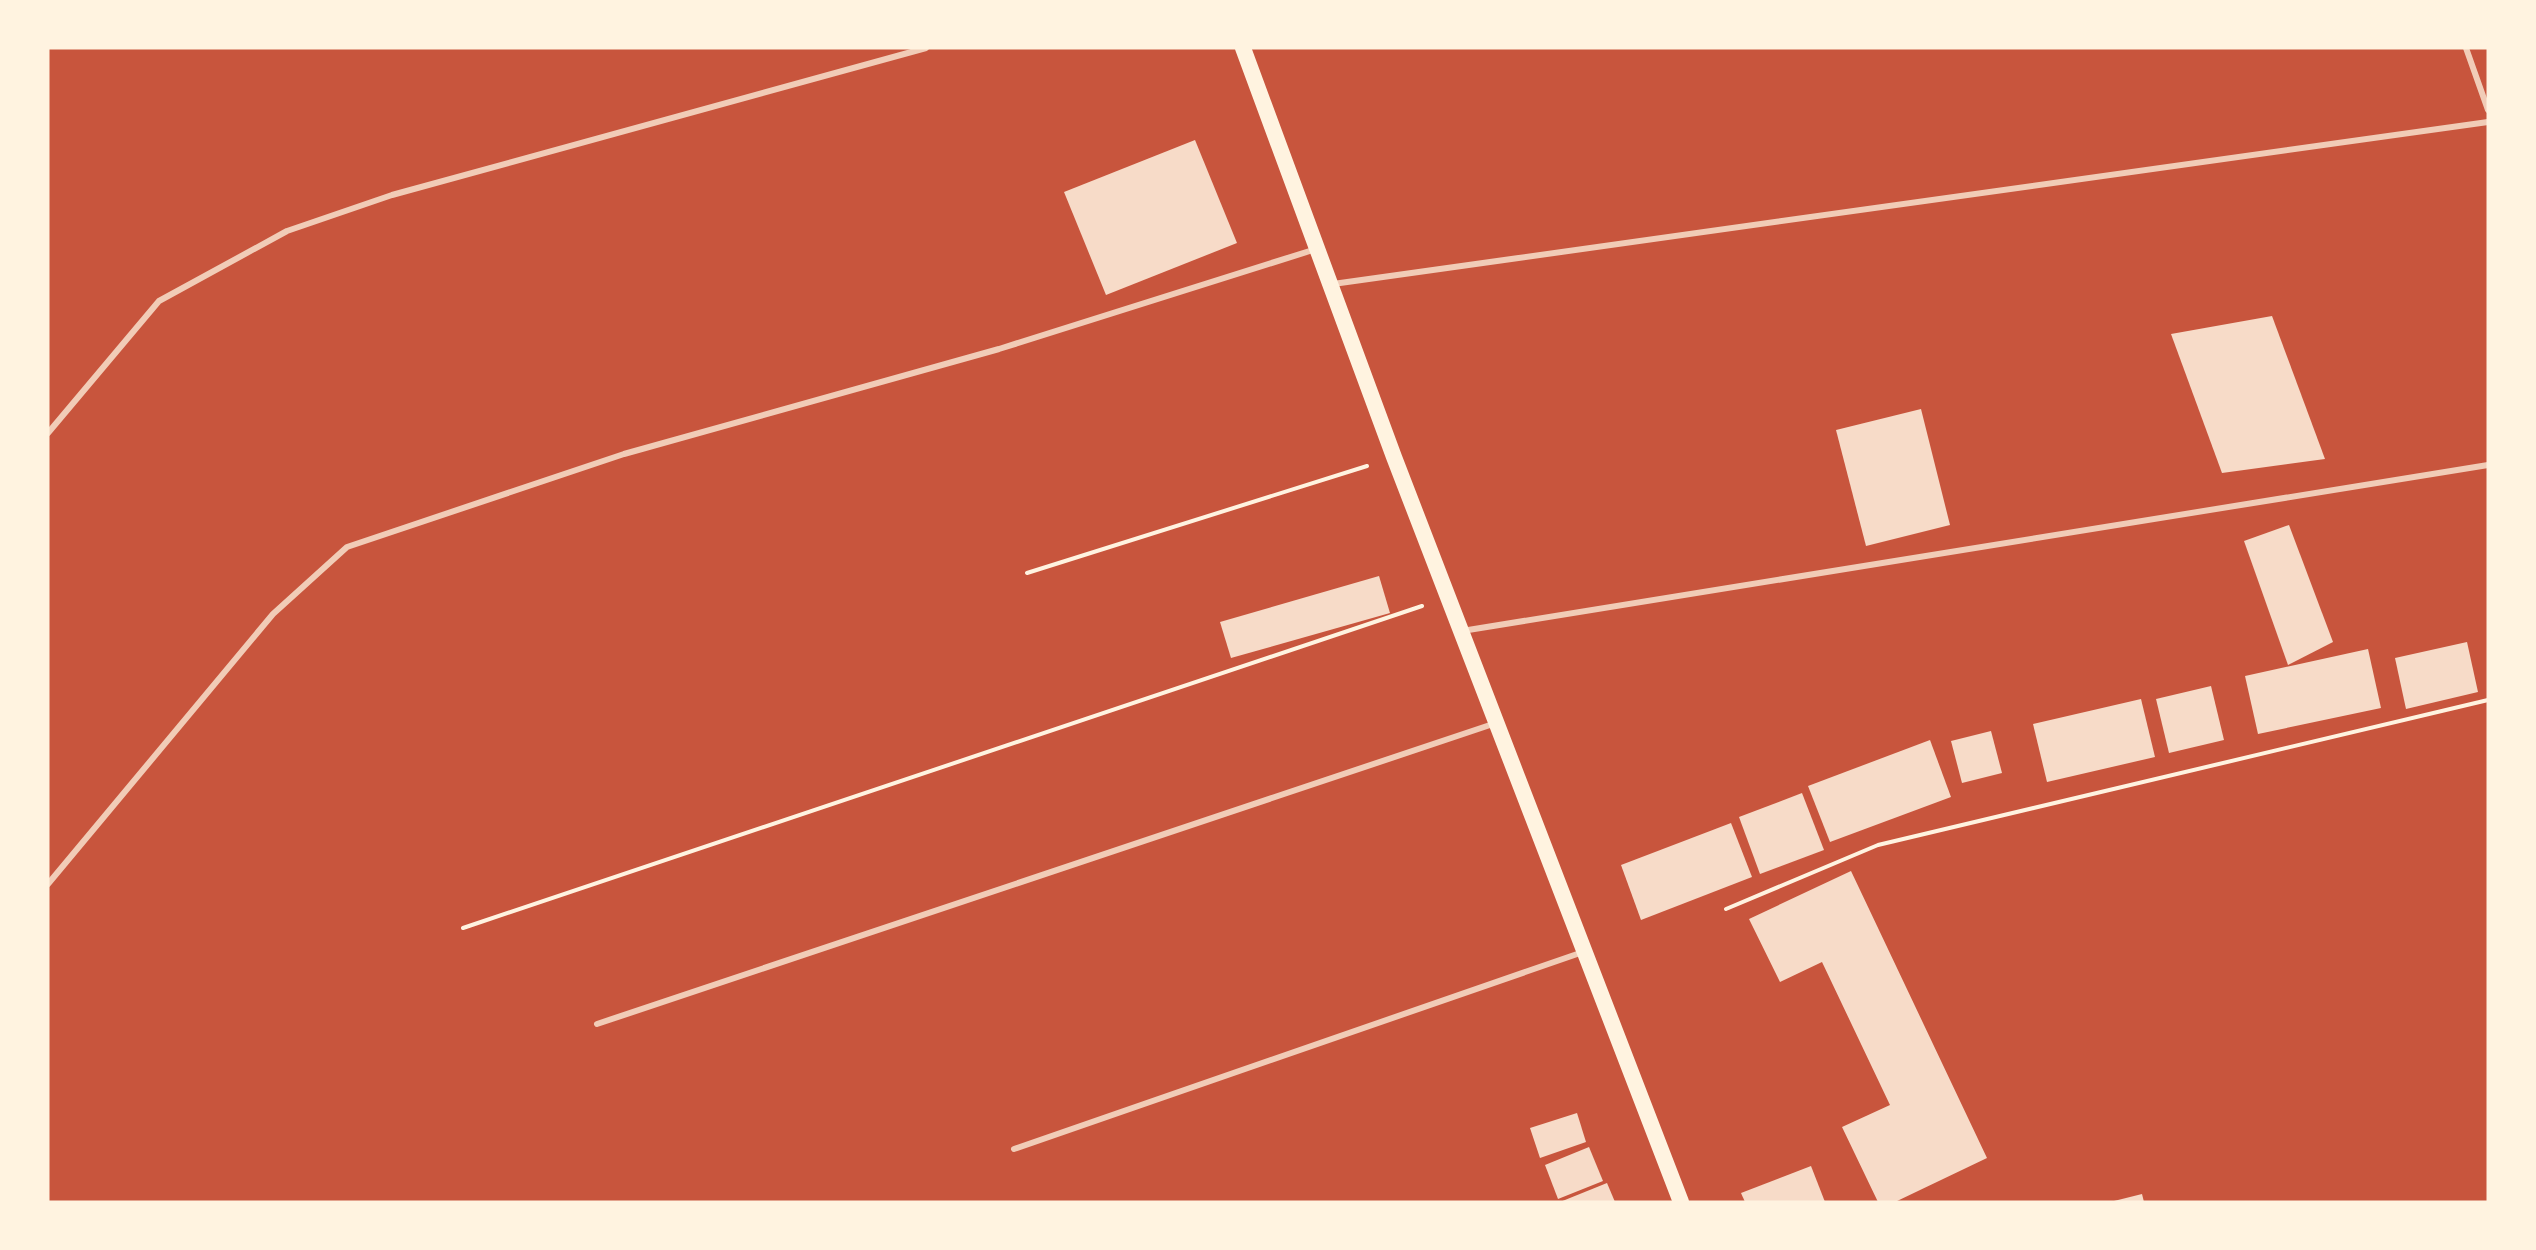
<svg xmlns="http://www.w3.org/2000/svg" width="2536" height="1250" font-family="'Sofia Sans Condensed',sans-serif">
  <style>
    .building { fill: #f7dbc8 }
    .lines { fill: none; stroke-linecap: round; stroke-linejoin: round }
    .path { stroke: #fff3e0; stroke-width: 4 }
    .minor { stroke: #f1ccb7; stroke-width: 6 }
    .trunk { stroke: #fff3e0; stroke-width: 16 }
  </style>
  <rect width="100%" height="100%" fill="#c8553d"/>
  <g class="building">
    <path d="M1195,140L1237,243L1106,295L1064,192Z"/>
    <path d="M2272,316L2325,459L2222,473L2171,334Z"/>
    <path d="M1921,409L1950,525L1866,546L1836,430Z"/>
    <path d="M2289,525L2333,642L2288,665L2244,541Z"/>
    <path d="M1379,576L1390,613L1231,658L1220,622Z"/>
    <path d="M2467,642L2478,692L2406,709L2395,658Z"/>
    <path d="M2368,649L2381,708L2258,734L2245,676Z"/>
    <path d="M2211,686L2224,740L2169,753L2156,699Z"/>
    <path d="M2141,699L2155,757L2047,782L2033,724Z"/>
    <path d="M1991,731L2002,773L1962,783L1951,741Z"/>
    <path d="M1930,740L1951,797L1830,842L1808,786Z"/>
    <path d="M1802,793L1824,850L1760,874L1739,817Z"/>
    <path d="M1731,823L1752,877L1641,920L1621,865Z"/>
    <path d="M1851,871L1987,1158L1895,1202H1878L1842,1127L1890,1105L1822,962L1780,982L1749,919Z"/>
    <path d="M1577,1113L1586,1142L1540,1158L1530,1128Z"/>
    <path d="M1589,1147L1603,1181L1558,1199L1545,1165Z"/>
    <path d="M1811,1166L1825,1202H1745L1741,1193Z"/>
    <path d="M1607,1183L1615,1202H1560Z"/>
    <path d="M2142,1194L2144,1202H2115L2114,1201Z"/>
  </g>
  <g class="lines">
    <g class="path">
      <path d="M1027,573L1367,466"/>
      <path d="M1726,909L1878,845L2488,700"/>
      <path d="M463,928L1422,606"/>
    </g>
    <g class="minor">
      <path d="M2466,48L2488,110"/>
      <path d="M1333,284L2488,122"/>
      <path d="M48,433L159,301L287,231L392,195L926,48"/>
      <path d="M1462,631L2488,465"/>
      <path d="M48,884L273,614L347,547L624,454L999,349L1316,249"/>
      <path d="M597,1024L1496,723"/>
      <path d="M1014,1149L1583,952"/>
    </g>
    <path class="trunk" d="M1243,48L1394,457L1681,1202"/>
  </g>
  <rect width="2536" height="1250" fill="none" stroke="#fff3e0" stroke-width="99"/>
</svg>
